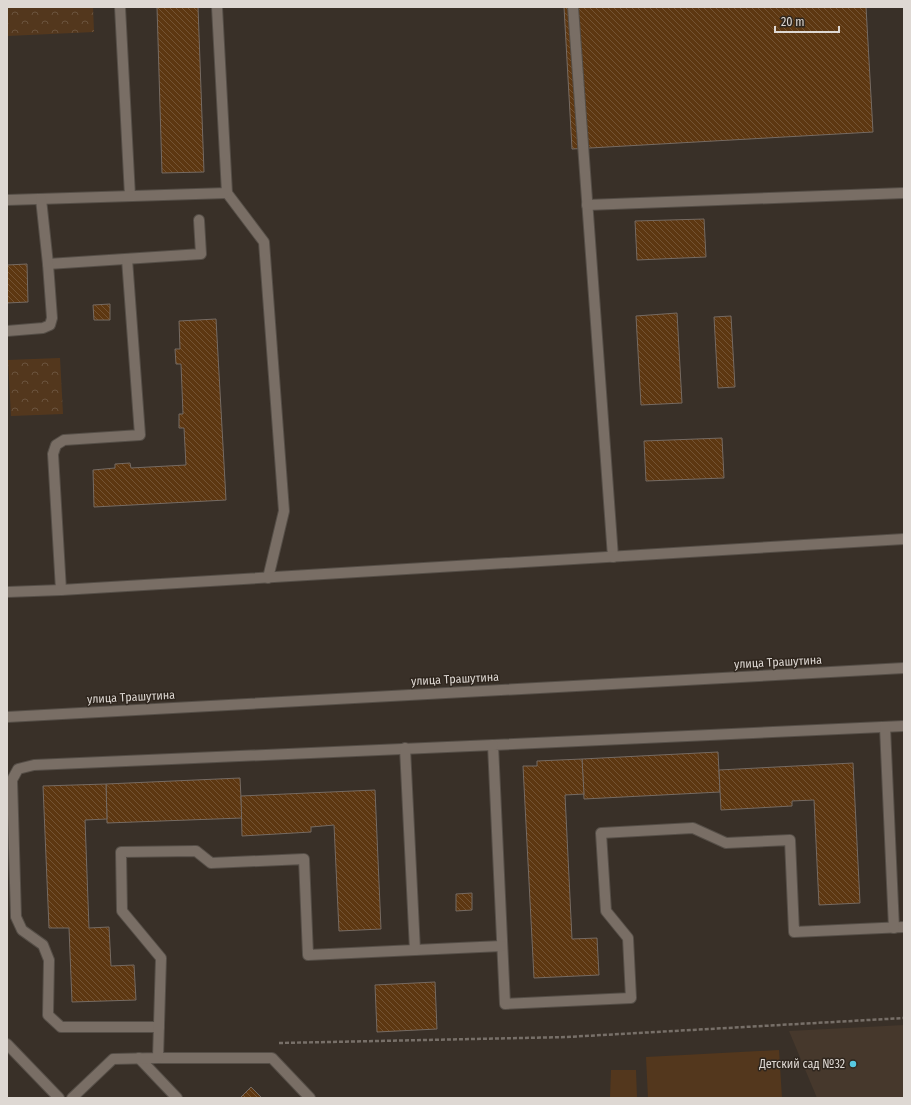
<svg xmlns="http://www.w3.org/2000/svg" width="911" height="1105" font-family="'Fira Sans Condensed',sans-serif">
  <style>
    .built { fill: #46382c }
    .grass { fill: #53371d }
    .park { fill: url(#park-crowns) }
    .building { fill: url(#building-back-hatch); stroke: #756a62 }
    .lines { fill: none; stroke-linecap: round; stroke-linejoin: round }
    .service-casing { stroke: #554e47; stroke-width: 12 }
    .minor-casing { stroke: #554e47; stroke-width: 12 }
    .path { stroke: #776f68; stroke-width: 2.5; stroke-dasharray: 4 2; stroke-linecap: butt }
    .service { stroke: #796e65; stroke-width: 10 }
    .minor { stroke: #796e65; stroke-width: 10 }
    .poi-dot { fill: #57c9e2; stroke: #2f261e; stroke-width: 1.5 }
    .labels { text-anchor: middle; dominant-baseline: central; stroke-width: 3; stroke-linejoin: round; paint-order: stroke }
    .street-label { font-size: 12px; fill: #ded8d3; stroke: #2f261e }
    .poi-label { font-size: 12px; fill: #ded8d3; stroke: #2f261e; text-anchor: end }
  </style>
  <defs>
    <pattern id="park-crowns" width="20" height="18" patternUnits="userSpaceOnUse"><rect width="20" height="18" fill="#53371d"/><path d="M2 6a3 3 0 1 1 6 0M12 15a3 3 0 1 1 6 0" fill="none" stroke="#6b533d"/></pattern>
    <pattern id="building-back-hatch" width="6" height="6" patternUnits="userSpaceOnUse"><rect width="6" height="6" fill="#5d3711"/><path d="M-1 5l2 2M0 0l6 6M5-1l2 2" fill="none" stroke="#745333"/></pattern>
  </defs>
  <rect width="100%" height="100%" fill="#393028"/>
  <path class="built" d="M904,1025V1098H817L789,1031Z"/>
  <g class="grass">
    <path d="M779,1050L782,1098H648L646,1057Z"/>
    <path d="M611,1070H636L637,1098H610Z"/>
  </g>
  <g class="park">
    <path d="M7,7H93L94,32L7,36Z"/>
    <path d="M60,358L63,414L11,416L8,360Z"/>
  </g>
  <g class="building">
    <path d="M157,7H198L204,172L162,173Z"/>
    <path d="M564,7H866L873,132L572,149Z"/>
    <path d="M704,219L706,257L637,260L635,221Z"/>
    <path d="M27,264L28,302L7,303V265Z"/>
    <path d="M110,304V320H94L93,305Z"/>
    <path d="M677,313L682,403L641,405L636,316Z"/>
    <path d="M731,316L735,387L718,388L714,317Z"/>
    <path d="M216,319L226,500L94,507L93,470L115,468V464L130,463L131,468L186,465L184,428H179V414H183L181,364H176L175,349H180L179,321Z"/>
    <path d="M722,438L724,478L646,481L644,441Z"/>
    <path d="M718,752L720,792L584,799L582,759Z"/>
    <path d="M582,759L584,794L565,795L572,939L597,938L599,975L534,978L523,766H537V761Z"/>
    <path d="M853,763L860,903L819,905L814,800L792,801V806L721,810L719,770Z"/>
    <path d="M240,778L242,818L107,823L106,784Z"/>
    <path d="M106,784L107,819L85,820L89,928L109,927L111,966L134,965L136,1000L72,1002L69,928H49L43,786Z"/>
    <path d="M375,790L381,929L339,931L334,825L311,827V832L242,836L241,796Z"/>
    <path d="M472,893V910L456,911V894Z"/>
    <path d="M435,982L437,1029L377,1032L375,985Z"/>
    <path d="M251,1087L262,1098H240Z"/>
  </g>
  <g class="lines">
    <g class="service-casing">
      <g id="service">
        <path d="M120,7L130,196"/>
        <path d="M573,7L613,557"/>
        <path d="M227,193L264,242L284,511L268,578"/>
        <path d="M7,200L227,193L217,7"/>
        <path d="M587,205L904,193"/>
        <path d="M48,264L201,254L199,220"/>
        <path d="M7,331L43,328L50,325L52,318L48,264L41,199"/>
        <path d="M61,590L53,454L56,445L64,440L140,435L127,259"/>
        <path d="M7,592L61,590L904,539"/>
        <path d="M904,726L493,745L505,1004L631,998L628,938L606,911L601,833L693,828L726,843L790,840L794,932L904,927"/>
        <path d="M885,727L894,928"/>
        <path d="M415,950L502,946"/>
        <path d="M159,1027H61L48,1015L49,960L43,945L22,930L16,917L12,780L18,769L34,765L493,745"/>
        <path d="M139,1058L177,1098"/>
        <path d="M158,1058H272L310,1098"/>
        <path d="M72,1098L113,1059L158,1058L161,958L122,911L121,852L196,851L211,863L304,859L308,955L415,950L405,748"/>
      </g>
    </g>
    <g class="minor-casing">
      <g id="minor">
        <path d="M7,717L904,668"/>
        <path d="M7,1044L59,1098"/>
      </g>
    </g>
    <path class="path" d="M279,1043L567,1037L904,1018"/>
    <use href="#service" class="service"/>
    <use href="#minor" class="minor"/>
  </g>
  <circle class="poi-dot" cx="853" cy="1064" r="4"/>
  <g class="labels">
    <g class="street-label">
      <text transform="translate(778 662) rotate(-3)">улица Трашутина</text>
      <text transform="translate(455 679) rotate(-3)">улица Трашутина</text>
      <text transform="translate(131 697) rotate(-3)">улица Трашутина</text>
    </g>
    <g class="poi-label">
      <text x="845" y="1064">Детский сад №32</text>
    </g>
  </g>
  <rect width="911" height="1105" fill="none" stroke="#ded8d3" stroke-width="16"/>
  <path d="M775 26v6h64v-6" fill="none" stroke="#ded8d3" stroke-width="2"/>
  <text x="781" y="26" font-size="12" fill="#ded8d3" stroke="#2f261e" stroke-width="3" paint-order="stroke">20 m</text>
</svg>
